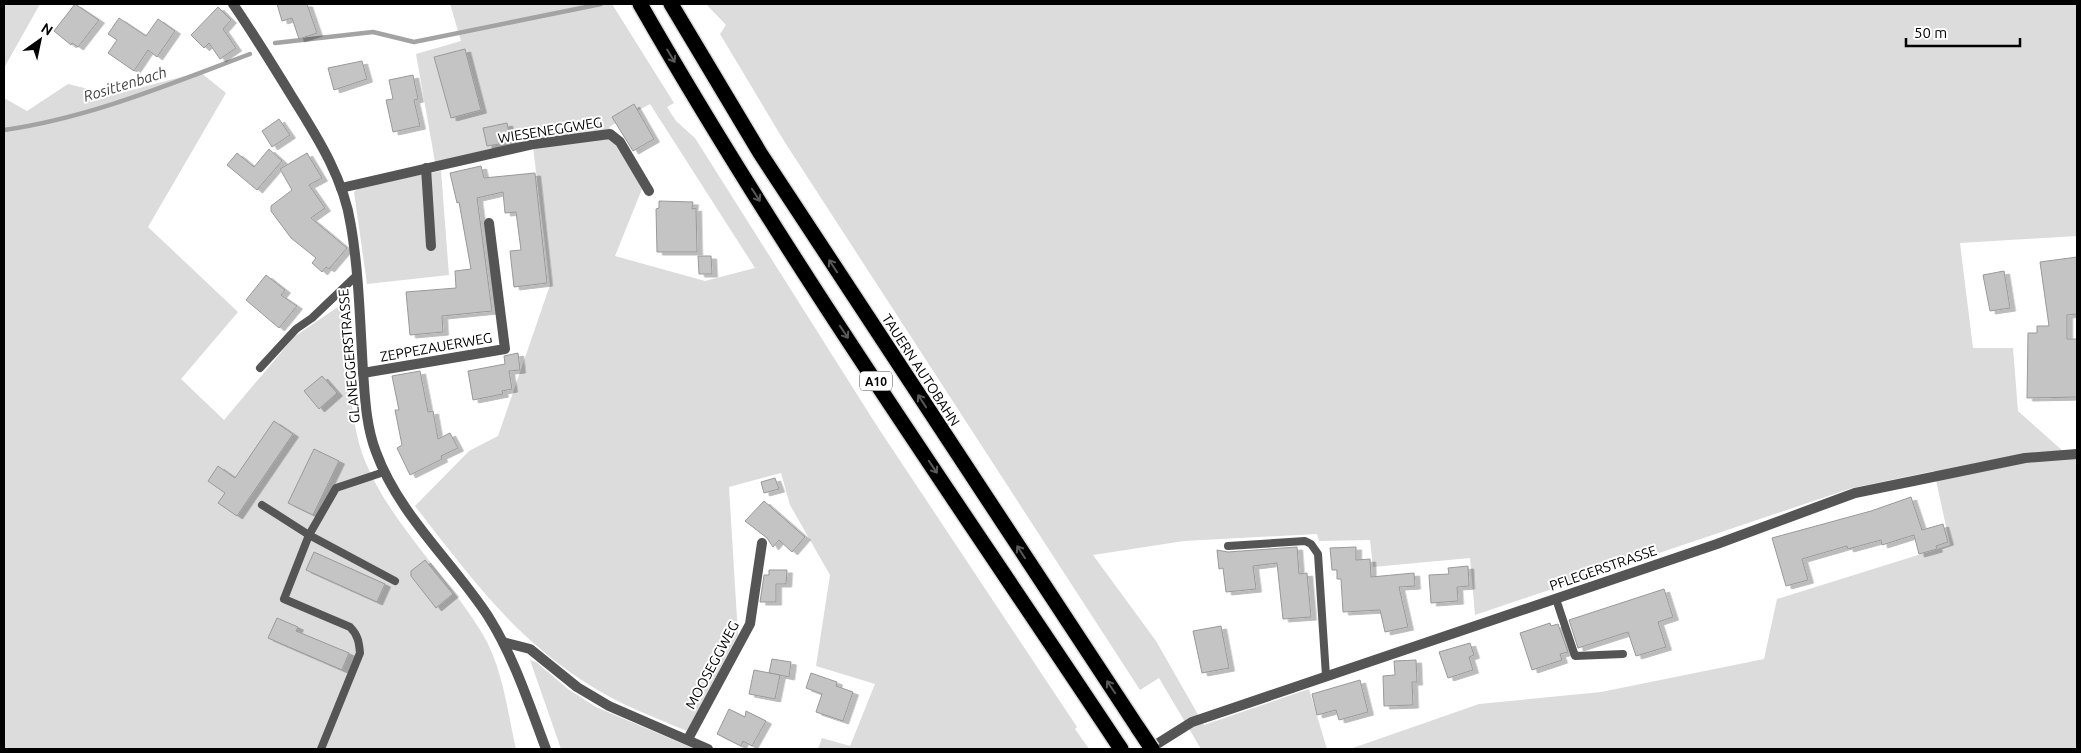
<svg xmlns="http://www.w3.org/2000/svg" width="2081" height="753" font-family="Ubuntu,sans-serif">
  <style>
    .green { fill: #dcdcdc; fill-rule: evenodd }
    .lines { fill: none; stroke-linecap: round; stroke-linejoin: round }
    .stream { stroke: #a3a3a3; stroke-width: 4.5 }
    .building { fill: #c4c4c4; stroke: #999; filter: url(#shadow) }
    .motorway-casing { stroke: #dbdbdb; stroke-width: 18 }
    .service { stroke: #555; stroke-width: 8 }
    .minor { stroke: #555; stroke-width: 10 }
    .tertiary { stroke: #555; stroke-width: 10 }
    .motorway { stroke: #000; stroke-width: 15 }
    .motorway-bridge-casing { stroke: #dbdbdb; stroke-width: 18; stroke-linecap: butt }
    .motorway-bridge { stroke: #000; stroke-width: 15 }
    .oneway { stroke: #595959 }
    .labels { text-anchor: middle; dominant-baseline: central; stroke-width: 4; stroke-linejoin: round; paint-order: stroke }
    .shield { fill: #fff; stroke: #4c4c4c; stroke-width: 1 }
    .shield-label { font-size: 12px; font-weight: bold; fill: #000 }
    .street-label { font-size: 14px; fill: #000; stroke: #fff }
    .water-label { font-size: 15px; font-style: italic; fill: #444; stroke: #fff }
  </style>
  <defs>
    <filter id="shadow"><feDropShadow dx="5.5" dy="3" stdDeviation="0" flood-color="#0004"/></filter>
  </defs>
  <rect width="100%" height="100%" fill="#fff"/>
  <g class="green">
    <path d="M4,4H40L4,68Z"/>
    <path d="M450,4H612L674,103L667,107L676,121L695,138L877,426L1077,727L1075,729L1089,749H818L822,738L850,746L875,684L816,666L830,575L790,505L781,473L729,487L738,635L687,731C661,720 634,710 610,697C522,649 475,583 415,506L469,451L498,436L550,285L532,139L435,162L416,54L461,41ZM650,104L755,268L705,281L615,256L642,189L609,127Z"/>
    <path d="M706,4H2077V236L1960,243L1973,348H2013L2018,411L2064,452L2077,451V749H1350L1479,704L1601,692L1764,659L1777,599L1950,545L1934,471L1852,488L1475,615L1470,558L1373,567L1370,540L1319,541L1317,534L1184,541L1093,555L1156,641L1204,725L1309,689L1327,749H1201L1159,678L1140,690L784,141L720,34L726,25Z"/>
    <path d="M200,72L226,93L148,227L238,312L181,379L224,420L294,337L348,300C348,350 347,415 365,461C389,521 448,577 482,633C503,668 507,710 516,749H4V98L27,111L68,84L113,95Z"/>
    <path d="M441,171L449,275L367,284L354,192L359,187Z"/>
    <path d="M530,660L536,662L568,689L596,707L695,749H561Z"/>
  </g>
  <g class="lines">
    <g class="stream">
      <path d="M275,43L373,32L414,42L601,4"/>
      <path d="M4,130C89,118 170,84 250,54"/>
    </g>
  </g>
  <g class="building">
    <path d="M75,4L99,20L78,47L72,43L71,45L54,31Z"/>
    <path d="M277,4H307L317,33L299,39L292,18L282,21Z"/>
    <path d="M218,7L231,20L223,29L236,48L220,59L209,43L204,48L191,35Z"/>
    <path d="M119,18L146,36L158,19L175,31L157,57L148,50L134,71L108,53L117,40L108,34Z"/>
    <path d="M465,49L481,110L451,118L434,57Z"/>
    <path d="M362,61L367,79L334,90L328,68Z"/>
    <path d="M413,75L418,99L414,100L420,126L393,132L386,100L393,99L389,80Z"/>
    <path d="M634,104L654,139L633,151L612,117Z"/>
    <path d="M279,119L290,135L272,147L262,131Z"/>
    <path d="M507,123L511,142L487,146L483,128Z"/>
    <path d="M269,149L282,161L257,190L227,165L237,153L254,167Z"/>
    <path d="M307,153L322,178L309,185L325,208L311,218L347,248L329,269L326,267L322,272L312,263L316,258L291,238L271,211V206L292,190L280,169Z"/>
    <path d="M481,166L484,178L535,173L547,283L514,287L510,251L521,250L516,212L505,213L503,192L477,198L492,311L442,316L443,332L410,335L406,292L456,288L455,271L471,269L459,202L457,203L450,173Z"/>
    <path d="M659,201L693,202L692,209L696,208L697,252H657L656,209L659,208Z"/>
    <path d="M698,256H711L712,274H699Z"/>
    <path d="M2077,257V314L2067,315V339H2077V397L2027,398L2028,333H2037V326H2049L2040,262Z"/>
    <path d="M2004,271L2010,308L1990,311L1983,275Z"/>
    <path d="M266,275L285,290L281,295L297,306L279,328L246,300Z"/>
    <path d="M518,353L520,370L509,371L512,389L502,391L503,394L473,400L468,371L505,364L504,356Z"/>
    <path d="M420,371L428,412L433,411L438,439L450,433L458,448L441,456L442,459L410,475L397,448L402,445L395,410H399L392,376Z"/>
    <path d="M322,376L337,393L319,409L304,391Z"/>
    <path d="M274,421L293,434L237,516L218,503L225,493L208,481L218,466L235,478Z"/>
    <path d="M314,449L339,461L313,515L288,503Z"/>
    <path d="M775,478L779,489L764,493L761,482Z"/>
    <path d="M1911,497L1922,530L1943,524L1948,542L1936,546L1937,549L1919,554L1914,535L1882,545L1881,540L1848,549L1847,546L1802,559L1808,580L1786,586L1772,538L1871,511Z"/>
    <path d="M764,501L805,537L792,552L779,540L773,547L767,538L745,521Z"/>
    <path d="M1297,547L1299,574L1307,573L1311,617L1283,619L1277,563L1253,566L1256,589L1226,592L1223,568L1219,569L1217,550L1228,552Z"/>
    <path d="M1356,547V560L1370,559L1371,577L1414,573L1415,586L1399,587L1408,627L1385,632L1380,610L1343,612L1341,579H1337V570H1332L1330,548Z"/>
    <path d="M314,552L385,584L377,602L306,570Z"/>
    <path d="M425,560L453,594L436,608L411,576V571Z"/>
    <path d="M1468,566L1469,586L1457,587L1458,601L1431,603L1429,575L1449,574L1448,568Z"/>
    <path d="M769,570H787L786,584H776V602H760L764,575H769Z"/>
    <path d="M1664,589L1673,617L1658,622L1666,647L1636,656L1628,632L1578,648L1569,620Z"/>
    <path d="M277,618L298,627L296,631L349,653L342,670L268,638Z"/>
    <path d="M1550,623L1551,626L1558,624L1568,652L1560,654L1562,660L1532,670L1520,633Z"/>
    <path d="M1221,626L1229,668L1202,673L1193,631Z"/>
    <path d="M1470,643L1474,655L1469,657L1473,670L1448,678L1439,652Z"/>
    <path d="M772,659L791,662L789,677L769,673Z"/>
    <path d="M1416,660L1417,682H1412L1413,705L1384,706L1383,676L1395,675L1394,661Z"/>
    <path d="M754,670L780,675L775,699L749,694Z"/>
    <path d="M811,673L837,682L836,686L853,692L843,721L816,712L822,694L806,688Z"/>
    <path d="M1360,680L1368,712L1339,720L1336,710L1317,715L1312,694Z"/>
    <path d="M729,709L745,717L746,711L766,721L752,746L743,741L741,746L717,734Z"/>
  </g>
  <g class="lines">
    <g class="motorway-casing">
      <g id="motorway">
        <path d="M640,4C787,261 958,503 1121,749"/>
        <path d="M671,4L760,153L1138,728"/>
      </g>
    </g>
    <g class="service">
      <path d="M260,368L296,329L312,318L356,276"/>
      <path d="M384,472L336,488L309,535L395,581"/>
      <path d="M262,505L309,535L284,599L350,627C358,635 359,642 360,653L321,749"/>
      <path d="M1228,546L1305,541L1311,544L1318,554L1326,676"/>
      <path d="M1556,599L1575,656L1623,654"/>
    </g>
    <g class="minor">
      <path d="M426,168L431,246"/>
      <path d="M341,188L534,144L610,134L620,142L649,191"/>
      <path d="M363,373L505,349L489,223"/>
      <path d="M503,642L530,649L577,687L609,706L708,749"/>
      <path d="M688,739L750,624L762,543"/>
      <path d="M1149,749L1192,722L1717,544L1855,493L2025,458L2077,454"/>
    </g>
    <path class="tertiary" d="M233,4C253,33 272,64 291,95C316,135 344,178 351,226C359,273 360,323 363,371C365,398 366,426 376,452C399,515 452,561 488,616C514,657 529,704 546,749"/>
    <use href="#motorway" class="motorway"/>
    <g class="motorway-bridge-casing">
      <path id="motorway-bridge" d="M1138,728L1152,749"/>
    </g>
    <use href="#motorway-bridge" class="motorway-bridge"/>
  </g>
  <defs><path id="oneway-shaft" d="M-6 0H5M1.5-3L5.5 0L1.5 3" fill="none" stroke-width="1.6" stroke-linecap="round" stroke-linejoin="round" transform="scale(1.25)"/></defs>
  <g class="oneway">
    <use href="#oneway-shaft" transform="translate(671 56) rotate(59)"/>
    <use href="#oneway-shaft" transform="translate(756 195) rotate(57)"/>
    <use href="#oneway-shaft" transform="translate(833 266) rotate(-123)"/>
    <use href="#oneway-shaft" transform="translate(844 332) rotate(56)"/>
    <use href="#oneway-shaft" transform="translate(922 401) rotate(-123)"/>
    <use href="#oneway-shaft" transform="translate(933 467) rotate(56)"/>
    <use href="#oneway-shaft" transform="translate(1021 552) rotate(-123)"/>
    <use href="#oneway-shaft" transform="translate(1111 687) rotate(-124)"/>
  </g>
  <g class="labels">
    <rect class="shield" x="860" y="371.5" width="32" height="19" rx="4"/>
    <g class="shield-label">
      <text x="876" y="381">A10</text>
    </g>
    <g class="street-label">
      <text transform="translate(550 130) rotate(-9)">WIESENEGGWEG</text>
      <text transform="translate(436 347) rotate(-10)">ZEPPEZAUERWEG</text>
      <text transform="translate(349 356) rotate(-95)">GLANEGGERSTRASSE</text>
      <text transform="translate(921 370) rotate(57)">TAUERN AUTOBAHN</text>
      <text transform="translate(1603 568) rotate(-19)">PFLEGERSTRASSE</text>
      <text transform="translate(712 665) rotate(-62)">MOOSEGGWEG</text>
    </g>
    <g class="water-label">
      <text transform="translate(125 84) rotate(-17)">Rosittenbach</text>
    </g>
  </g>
  <rect width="2081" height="753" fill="none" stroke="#000000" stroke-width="10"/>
  <g transform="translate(40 40) rotate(33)" stroke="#ffffff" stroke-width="4" paint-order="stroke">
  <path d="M0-4L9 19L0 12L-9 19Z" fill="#000000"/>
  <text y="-8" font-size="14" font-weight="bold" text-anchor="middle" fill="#000000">N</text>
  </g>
  <path d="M1906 38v8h114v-8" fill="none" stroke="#000000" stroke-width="2.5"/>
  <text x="1914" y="38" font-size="15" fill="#000000" stroke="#ffffff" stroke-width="4" paint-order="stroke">50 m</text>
</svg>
